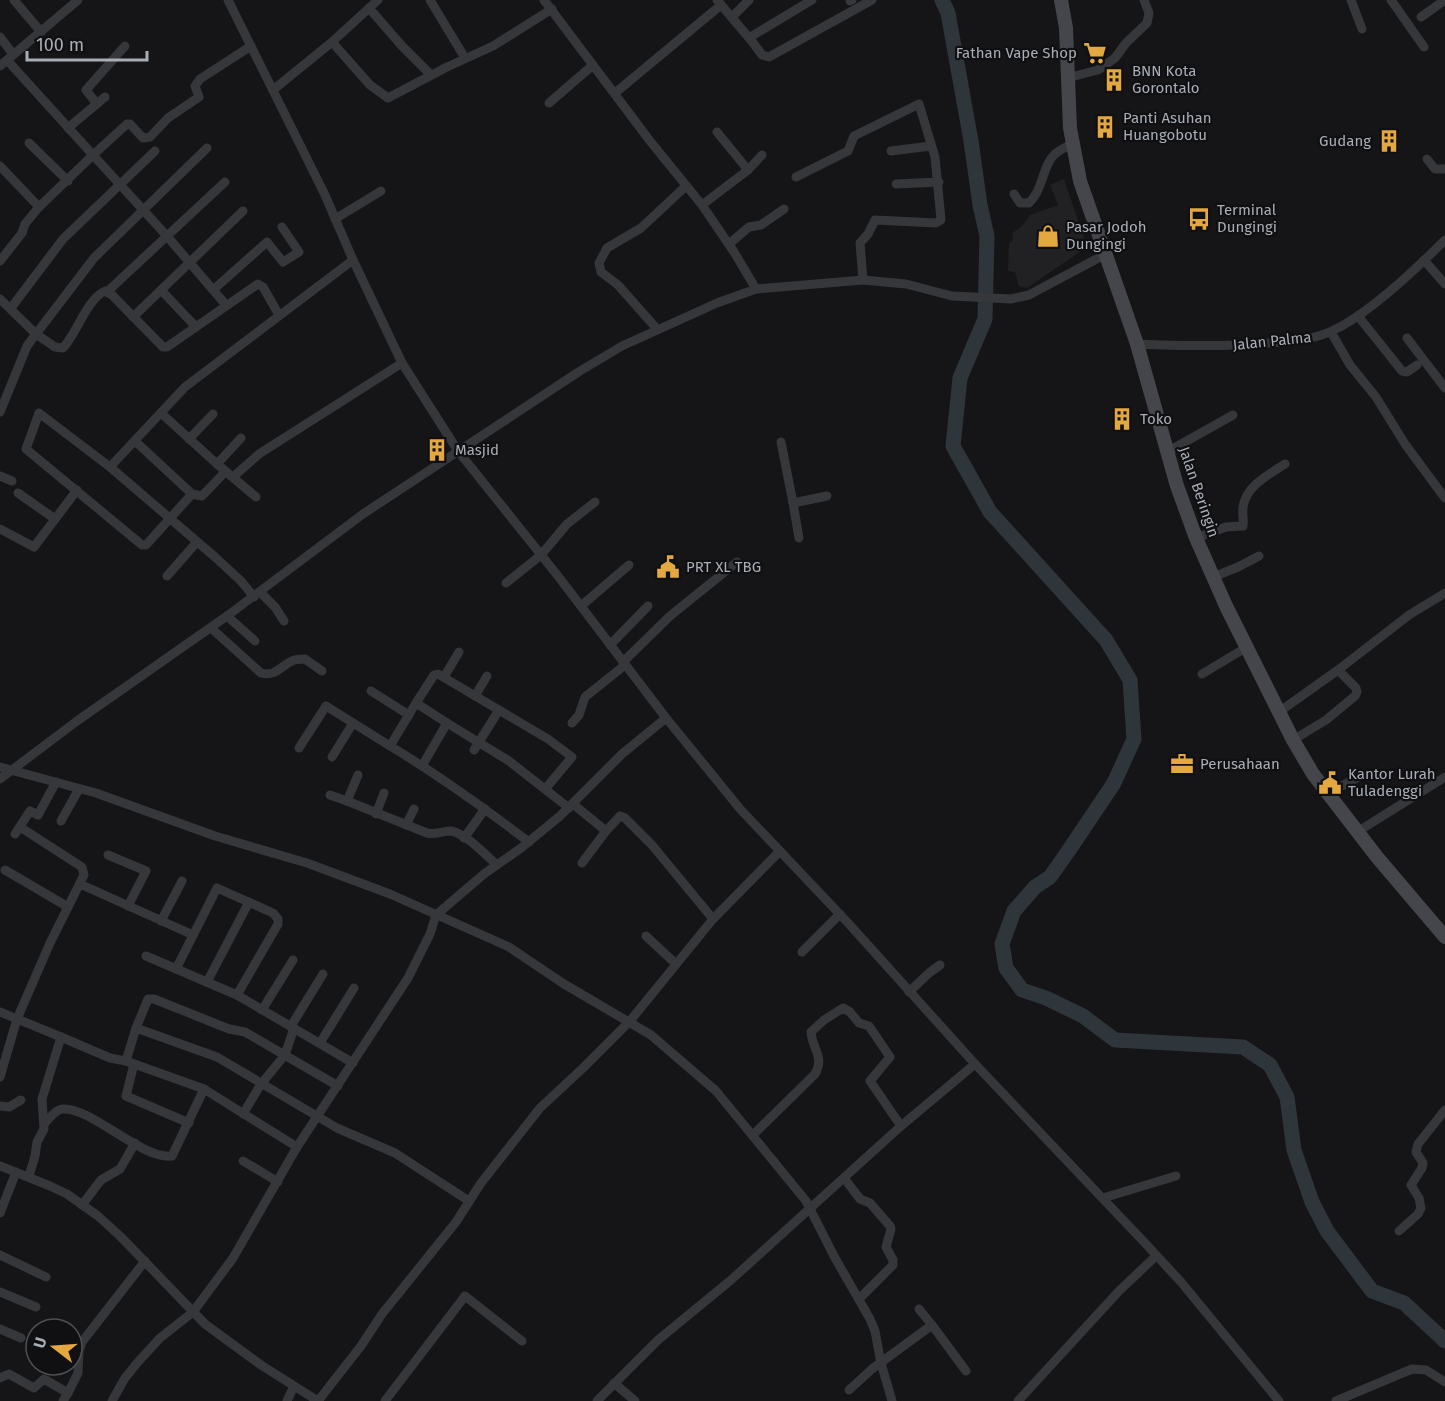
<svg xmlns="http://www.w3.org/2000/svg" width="1445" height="1401" font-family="'Fira Sans',sans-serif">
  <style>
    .built { fill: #212124 }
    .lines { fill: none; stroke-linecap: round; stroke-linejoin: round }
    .river { stroke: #2e363c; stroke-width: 15 }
    .street { stroke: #36373b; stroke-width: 9 }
    .secondary { stroke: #45464b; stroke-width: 14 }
    .labels { text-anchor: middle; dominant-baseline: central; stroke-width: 4.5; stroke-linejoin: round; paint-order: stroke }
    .poi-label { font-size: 15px; fill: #a8adb6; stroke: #101012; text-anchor: start }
    .street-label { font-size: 15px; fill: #a8adb6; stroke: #101012 }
  </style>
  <rect width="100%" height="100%" fill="#151517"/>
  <path class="built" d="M1064,179L1087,247L1027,288L1019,286L1015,272L1008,271L1009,243L1013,240L1012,233L1021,227L1030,215L1058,205L1050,185Z"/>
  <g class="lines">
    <path class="river" d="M942,0L948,13L971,141L980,205L987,236L985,319L960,378L953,446L990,512L1106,640L1130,680L1134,739L1114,783L1067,853L1050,877L1035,887L1014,911L1002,944L1006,968L1022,990L1046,998L1083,1016L1115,1040L1243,1047L1270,1065L1287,1097L1294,1150L1312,1202L1327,1231L1372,1291L1404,1303L1445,1341"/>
    <g class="street">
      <path d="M14,0L41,32"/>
      <path d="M228,0L325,195L353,260L402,363L458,451L558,576L666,718L741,810L849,924L975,1064L1145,1243L1181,1282L1279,1401"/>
      <path d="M430,0L465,58"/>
      <path d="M544,0L650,141L702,205L734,252L756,289"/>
      <path d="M717,0L750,39"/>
      <path d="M812,0L752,36L751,40L762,55L769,57L872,0"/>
      <path d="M1351,0L1362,29"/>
      <path d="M1391,0L1424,47"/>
      <path d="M850,1L852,0"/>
      <path d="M369,8L402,46L431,75"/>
      <path d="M732,17L749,0"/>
      <path d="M1421,17L1445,0"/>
      <path d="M0,37L13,54"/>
      <path d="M332,42L370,85L388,98L447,67L493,46L552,9"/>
      <path d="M0,66L78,0"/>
      <path d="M1067,78L1098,70L1115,58L1126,43L1147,23L1149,13L1144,0"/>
      <path d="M273,90L332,42L378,0"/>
      <path d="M615,93L721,5"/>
      <path d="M549,103L593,65"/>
      <path d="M97,104L86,90L125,46"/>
      <path d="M68,128L105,97"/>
      <path d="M717,132L748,170"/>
      <path d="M29,143L68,181"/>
      <path d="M207,148L94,258L36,334L55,347L63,348C77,333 87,299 105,291L112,295L163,347H167L258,284L263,287L279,315"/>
      <path d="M891,151L931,146"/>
      <path d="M1427,159L1435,169H1445"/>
      <path d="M0,166L39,207L93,155L7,60"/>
      <path d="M796,177L848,151L854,136L919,104L935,157L941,220L936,223L875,220L868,234L860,243L863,280"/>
      <path d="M896,184L939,182"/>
      <path d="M1014,194L1020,203H1029C1043,190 1043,165 1054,155C1059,150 1066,147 1072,144"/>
      <path d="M702,205L748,170L762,155"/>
      <path d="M335,219L381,191"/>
      <path d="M729,244L749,227L761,225L784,209"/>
      <path d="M1424,260L1445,284"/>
      <path d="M0,261L22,233L25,224L39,207"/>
      <path d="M161,290L196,327"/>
      <path d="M213,290L267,242L283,262L299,252L282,227"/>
      <path d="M108,291L225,182"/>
      <path d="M0,299L36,334L27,346L0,412"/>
      <path d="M226,305L166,235L93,155L127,124H130L143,138L150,137L168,118L199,97L195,86L200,79L251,46"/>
      <path d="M11,308L63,239L155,151"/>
      <path d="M1358,316L1402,371L1407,372L1417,365"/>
      <path d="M133,317L243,211"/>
      <path d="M657,329L618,285L601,272L599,263L607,248L641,228L686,186"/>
      <path d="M1331,332L1350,365L1376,397L1405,444L1445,498"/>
      <path d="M1407,338L1445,388"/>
      <path d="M1137,344C1181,346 1225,347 1269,343C1290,342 1313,340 1332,331C1369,314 1416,269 1445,240"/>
      <path d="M161,413L217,464L256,497"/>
      <path d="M189,439L213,414"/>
      <path d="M135,441L192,494L202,496L225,472"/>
      <path d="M781,442L793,503L827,496"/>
      <path d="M1167,452L1233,415"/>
      <path d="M217,464L241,438"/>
      <path d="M110,467L39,413L26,449L142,545H146L192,494"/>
      <path d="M0,476L12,481"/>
      <path d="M233,477L259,454L402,363"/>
      <path d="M18,493L55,519"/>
      <path d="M793,503L799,538"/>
      <path d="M0,529L34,547L77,490"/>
      <path d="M1196,538L1226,527L1243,526C1244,520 1242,514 1243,507C1246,486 1268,475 1285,464"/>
      <path d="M167,576L197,542"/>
      <path d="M1213,577L1238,567L1259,556"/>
      <path d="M506,583L541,555L567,524L595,502"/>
      <path d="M260,592L275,607L284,621"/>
      <path d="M254,597L241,581L215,557L110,467L185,387L353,260"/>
      <path d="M581,606L629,565"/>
      <path d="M227,616L255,641"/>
      <path d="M211,628L261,673C277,677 281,665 294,660C298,659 302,659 305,659L322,671"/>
      <path d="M610,645L648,606"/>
      <path d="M623,662L670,616L737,562"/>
      <path d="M1202,674L1247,647"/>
      <path d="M444,677L459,652"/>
      <path d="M371,691L409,715"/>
      <path d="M475,696L487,676"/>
      <path d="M416,703L434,675L438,674L548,739L572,757L546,788"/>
      <path d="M1279,712L1338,670"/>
      <path d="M447,723L509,761L569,808"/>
      <path d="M572,723L579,715L585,697L625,665"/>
      <path d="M1293,740L1326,720L1355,696L1357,692L1356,688L1338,670L1409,615L1445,593"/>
      <path d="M299,748L326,706L390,746"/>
      <path d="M474,750L499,710"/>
      <path d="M332,757L353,723"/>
      <path d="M422,766L447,723L416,703L390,746C439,775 484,808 529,842"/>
      <path d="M0,767L96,793L215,836L307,863L390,894L509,947L564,984L651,1035L716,1091L806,1201L835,1258L870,1319L875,1331L881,1363L892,1401"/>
      <path d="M358,775L347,801L427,833C436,835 442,831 451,831C465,833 486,855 497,865"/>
      <path d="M0,779L77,721L227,616L363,514L580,371L622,346L717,303L756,289L863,280L906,284L952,296L1011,299L1029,295L1104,255"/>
      <path d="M1327,794L1364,774"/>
      <path d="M330,795L347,801"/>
      <path d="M573,804L606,831L582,863"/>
      <path d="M376,814L384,793"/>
      <path d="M61,821L79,789"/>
      <path d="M406,825L414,809"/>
      <path d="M606,831L620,816L625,818L652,845L713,919"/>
      <path d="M1357,832L1445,777"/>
      <path d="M15,834L30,811L38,815L56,782"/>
      <path d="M464,838L485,809"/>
      <path d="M108,855L146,871L128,906"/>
      <path d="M5,870L68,907"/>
      <path d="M80,884L193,935"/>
      <path d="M161,921L182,881"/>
      <path d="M646,936L676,964"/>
      <path d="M802,952L840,914"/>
      <path d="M146,956L237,995L353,1063"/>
      <path d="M176,969L217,888L273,913L278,919V924L237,995"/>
      <path d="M207,982L249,902"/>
      <path d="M909,992L929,973L940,965"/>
      <path d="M262,1010L293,960"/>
      <path d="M0,1012L61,1037L42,1099L44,1129L37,1142L35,1156L29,1176"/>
      <path d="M291,1026L323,974"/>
      <path d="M136,1028L148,999H154L229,1029L245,1032L338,1086"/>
      <path d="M320,1043L354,988"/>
      <path d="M126,1061L136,1028L217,1057L337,1128L395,1153L469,1201"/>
      <path d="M134,1064L126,1096L189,1123"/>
      <path d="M0,1077L17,1019L50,943L84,875L82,867L20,827"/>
      <path d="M204,1089L297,1147"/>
      <path d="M0,1106L9,1107L21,1100"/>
      <path d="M243,1114L261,1084L285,1055L294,1028"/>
      <path d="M45,1123C49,1119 55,1110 62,1109C90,1106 142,1160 172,1156L204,1089L126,1061L110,1058L61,1037"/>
      <path d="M753,1135L815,1074C825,1058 812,1048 811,1032L824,1020L843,1008L850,1012L859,1023L869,1026L890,1057L870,1081L901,1126"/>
      <path d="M243,1161L278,1182"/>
      <path d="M0,1166L50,1186L67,1194L98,1216L121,1237L205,1324L261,1365L318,1401"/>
      <path d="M844,1178L860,1199L870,1203L890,1226L891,1229L886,1247L893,1260V1265L859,1299"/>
      <path d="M1103,1198L1176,1176"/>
      <path d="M82,1205L101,1180L120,1169L135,1143"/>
      <path d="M0,1213L16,1172"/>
      <path d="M1399,1231L1418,1214L1421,1208L1419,1198L1411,1185L1422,1168L1423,1163L1416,1152L1418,1144L1445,1110"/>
      <path d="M0,1255L46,1277"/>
      <path d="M0,1292L36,1307"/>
      <path d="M919,1309L932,1325"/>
      <path d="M0,1329L21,1338"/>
      <path d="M0,1378L9,1374L34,1388L44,1379L68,1393L63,1401"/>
      <path d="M614,1383L635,1401"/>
      <path d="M849,1390L872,1369L932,1325L966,1371"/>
      <path d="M68,1393L78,1373L79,1351L82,1342L145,1261"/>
      <path d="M112,1401L125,1378L138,1362L160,1338L193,1312L233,1258L297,1147L408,978L430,934L436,915L484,874L521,848L560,816L622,754L666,718"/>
      <path d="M287,1401L294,1386"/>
      <path d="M318,1401L361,1346L382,1314L456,1222L481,1183L540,1108L583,1068L630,1021L713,919L780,851"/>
      <path d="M385,1401L465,1296L522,1341"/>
      <path d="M597,1401L658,1340L731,1280L901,1126L975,1064"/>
      <path d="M1018,1401L1119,1291L1156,1256"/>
      <path d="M1336,1401L1412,1369L1426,1370L1445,1382"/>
    </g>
    <path class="secondary" d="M1061,0L1066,28L1070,128L1080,181L1137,344L1177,486L1196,538L1226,606L1293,740L1313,774L1377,857L1445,937"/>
  </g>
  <defs>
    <g id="supermarket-bare" transform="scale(1.8)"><path d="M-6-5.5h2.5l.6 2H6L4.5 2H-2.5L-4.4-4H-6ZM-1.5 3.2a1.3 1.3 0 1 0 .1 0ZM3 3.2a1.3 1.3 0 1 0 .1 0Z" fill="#e4a840" stroke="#101012" stroke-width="2.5" paint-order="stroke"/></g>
    <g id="building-bare" transform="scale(1.8)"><path d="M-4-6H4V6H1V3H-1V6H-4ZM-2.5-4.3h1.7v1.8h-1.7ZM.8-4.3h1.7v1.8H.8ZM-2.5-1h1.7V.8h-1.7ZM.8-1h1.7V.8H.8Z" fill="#e4a840" stroke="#101012" stroke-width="2.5" paint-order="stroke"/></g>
    <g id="bus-bare" transform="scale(1.8)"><path d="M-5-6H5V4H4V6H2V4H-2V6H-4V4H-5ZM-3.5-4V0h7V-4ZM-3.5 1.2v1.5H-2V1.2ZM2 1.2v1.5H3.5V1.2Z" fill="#e4a840" stroke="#101012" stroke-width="2.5" paint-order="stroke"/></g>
    <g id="shop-bare" transform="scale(1.8)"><path d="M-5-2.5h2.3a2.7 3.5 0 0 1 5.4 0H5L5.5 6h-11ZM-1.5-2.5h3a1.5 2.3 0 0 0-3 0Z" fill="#e4a840" stroke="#101012" stroke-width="2.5" paint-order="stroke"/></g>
    <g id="civic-bare" transform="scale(1.8)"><path d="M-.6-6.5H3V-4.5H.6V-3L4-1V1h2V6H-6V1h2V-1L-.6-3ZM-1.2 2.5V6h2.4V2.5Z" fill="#e4a840" stroke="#101012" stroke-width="2.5" paint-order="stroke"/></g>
    <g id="office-bare" transform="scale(1.8)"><path d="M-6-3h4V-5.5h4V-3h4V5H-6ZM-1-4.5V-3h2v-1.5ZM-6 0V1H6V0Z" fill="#e4a840" stroke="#101012" stroke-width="2.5" paint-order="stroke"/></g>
  </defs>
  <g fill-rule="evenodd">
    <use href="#supermarket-bare" x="1095" y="53"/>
    <use href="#building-bare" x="1114" y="80"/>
    <use href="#building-bare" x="1105" y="127"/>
    <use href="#building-bare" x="1389" y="141"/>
    <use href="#bus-bare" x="1199" y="219"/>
    <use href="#shop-bare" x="1048" y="236"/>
    <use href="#building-bare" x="1122" y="419"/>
    <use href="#building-bare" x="437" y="450"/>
    <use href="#civic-bare" x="668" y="567"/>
    <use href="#office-bare" x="1182" y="764"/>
    <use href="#civic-bare" x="1330" y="783"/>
  </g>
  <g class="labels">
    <g class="poi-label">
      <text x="1077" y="53" text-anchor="end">Fathan Vape Shop</text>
      <text x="1132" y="71">BNN Kota<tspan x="1132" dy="17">Gorontalo</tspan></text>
      <text x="1123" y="118">Panti Asuhan<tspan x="1123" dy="17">Huangobotu</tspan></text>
      <text x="1371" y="141" text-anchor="end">Gudang</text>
      <text x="1217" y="210">Terminal<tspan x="1217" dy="17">Dungingi</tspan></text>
      <text x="1066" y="227">Pasar Jodoh<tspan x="1066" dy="17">Dungingi</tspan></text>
      <text x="1140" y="419">Toko</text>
      <text x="455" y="450">Masjid</text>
      <text x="686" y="567">PRT XL TBG</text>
      <text x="1200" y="764">Perusahaan</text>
      <text x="1348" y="774">Kantor Lurah<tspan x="1348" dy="17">Tuladenggi</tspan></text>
    </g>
    <g class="street-label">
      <text transform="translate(1272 341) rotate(-6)">Jalan Palma</text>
      <text transform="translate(1199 492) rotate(71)">Jalan Beringin</text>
    </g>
  </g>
  <g transform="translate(54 1347) rotate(287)"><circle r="28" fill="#101012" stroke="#4d4f54" stroke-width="1.5"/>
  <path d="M0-4.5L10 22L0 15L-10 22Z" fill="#e4a840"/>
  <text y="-9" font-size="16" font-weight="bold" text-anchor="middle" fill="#a8adb6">U</text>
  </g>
  <path d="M27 51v9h120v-9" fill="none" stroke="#a8adb6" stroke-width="3"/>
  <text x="36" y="51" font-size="18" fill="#a8adb6" stroke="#101012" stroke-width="4.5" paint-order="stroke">100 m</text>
</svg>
